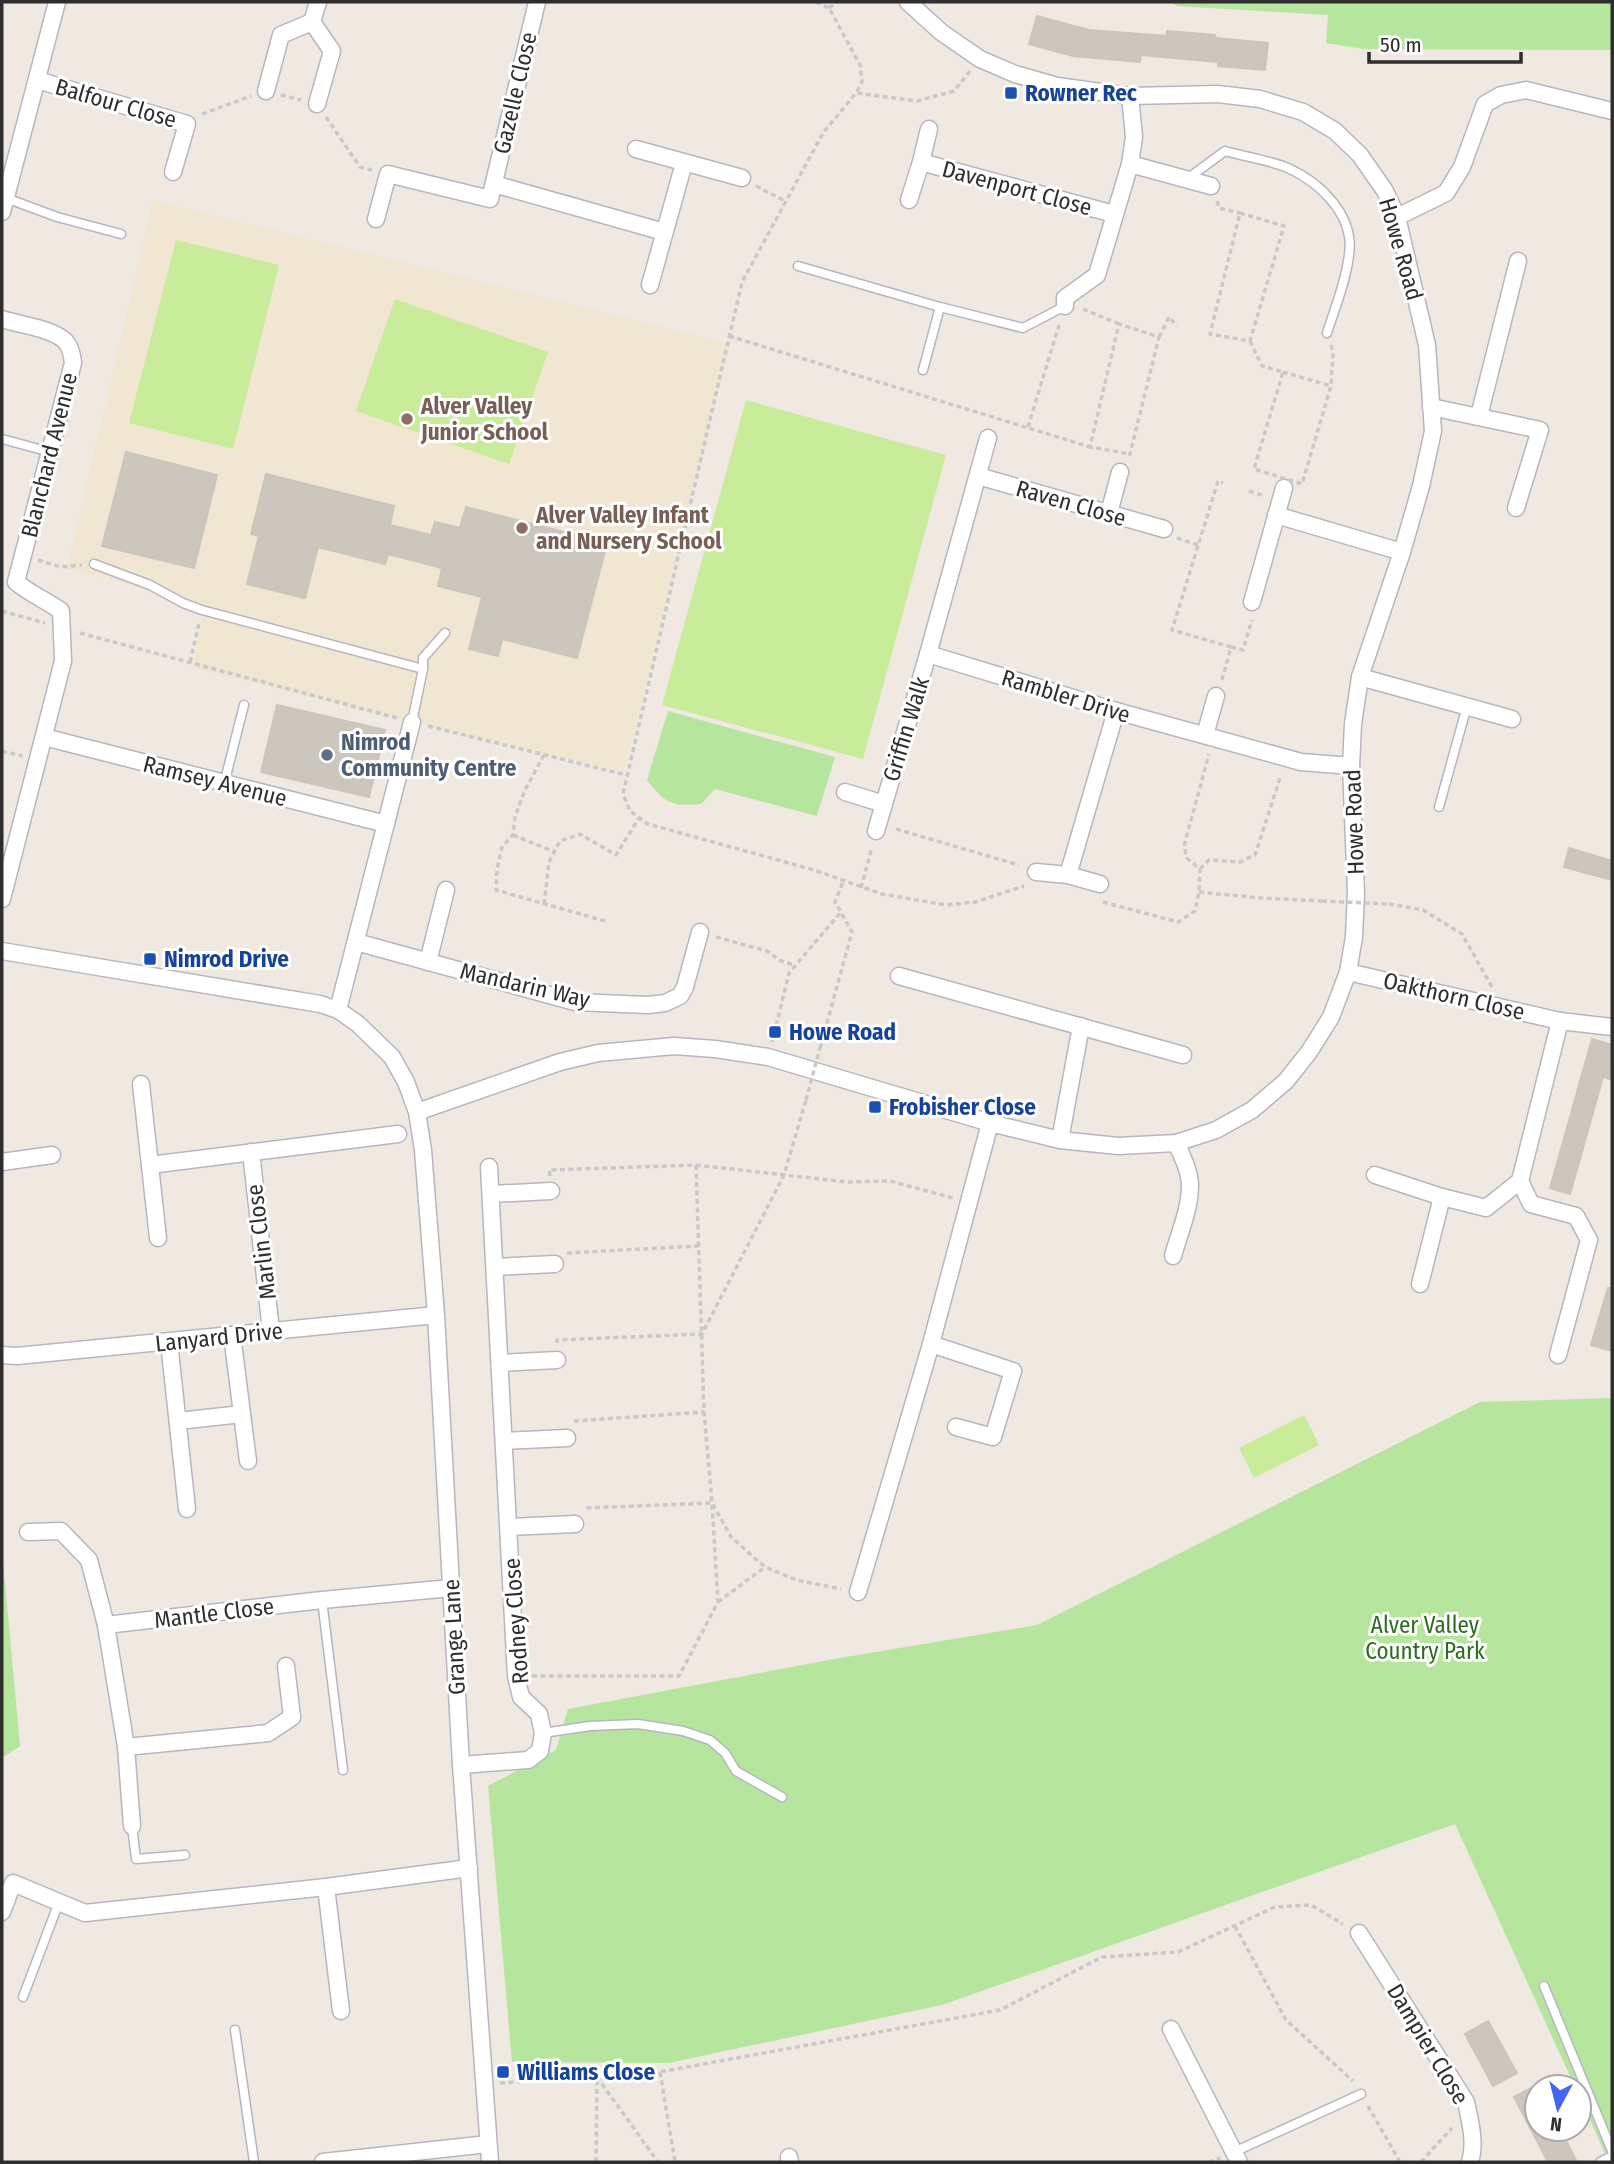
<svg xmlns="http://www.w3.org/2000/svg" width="1614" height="2164" font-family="'Fira Sans Condensed',sans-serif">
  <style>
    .education { fill: #f0e6d1 }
    .green { fill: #b6e59e }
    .pitch { fill: #c9ec9a }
    .building { fill: #cbc7bf; stroke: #cbc5ba; stroke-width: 2 }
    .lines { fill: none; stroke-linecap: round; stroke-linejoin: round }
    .lane-casing { stroke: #b4b7c1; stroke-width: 11 }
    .street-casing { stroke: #b4b7c1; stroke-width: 19 }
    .path { stroke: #c9c9c9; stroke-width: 3.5; stroke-dasharray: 5 3.5; stroke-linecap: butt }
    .lane { stroke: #fff; stroke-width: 8 }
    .street { stroke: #fff; stroke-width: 16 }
    .path-bridge { stroke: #c9c9c9; stroke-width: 3.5; stroke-dasharray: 5 3.5; stroke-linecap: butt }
    .transit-dot { fill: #1a4fb4; stroke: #fff; stroke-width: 2.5 }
    .education-dot { fill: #8d6e63; stroke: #fff; stroke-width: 2.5 }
    .service-dot { fill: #5c6f8a; stroke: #fff; stroke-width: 2.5 }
    .labels { text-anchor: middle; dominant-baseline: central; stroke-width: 6; stroke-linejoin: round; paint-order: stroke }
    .street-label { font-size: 23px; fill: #2e2e2e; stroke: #fff }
    .transit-label { font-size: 23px; font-weight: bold; fill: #164399; stroke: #fff; text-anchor: start }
    .education-label { font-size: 23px; font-weight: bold; fill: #785e54; stroke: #fff; text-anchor: start }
    .service-label { font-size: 23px; font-weight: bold; fill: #4e5e75; stroke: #fff; text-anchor: start }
    .park-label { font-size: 23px; fill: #2c6e1b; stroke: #fff }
  </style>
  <rect width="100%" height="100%" fill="#efe9e1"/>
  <path class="education" d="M153,200L730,344L624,772L192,668L206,604L67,569Z"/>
  <g class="green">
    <path d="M1170,2H1612V50L1363,49L1326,43L1328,15L1177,6Z"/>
    <path d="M668,711L835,757L817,816L715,789L701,804C673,807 664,803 647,780Z"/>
    <path d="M1612,1398V2162H1609L1579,2096V2087H1575L1455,1824L942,2005L669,2063L512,2062L488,1786L556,1750L568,1709L834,1659L1037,1625L1480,1402Z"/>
    <path d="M2,1550L20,1746L2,1758Z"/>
  </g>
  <g class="pitch">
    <path d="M176,240L279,265L233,449L129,423Z"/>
    <path d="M395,299L548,352L509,464L356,411Z"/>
    <path d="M746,400L946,455L863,759L662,705Z"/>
    <path d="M1304,1415L1319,1445L1254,1478L1239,1448Z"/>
  </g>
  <g class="building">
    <path d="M1037,16L1089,30L1167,36V31L1215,35V38L1268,43L1265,70L1218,66V62L1141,55L1140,62L1073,56L1029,44Z"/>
    <path d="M126,452L217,475L194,568L102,546Z"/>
    <path d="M266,474L394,506L390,525L431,535L435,522L460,528L466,507L607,543L577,658L502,639L498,656L469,649L482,597L438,586L442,568L388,554L385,564L318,547L305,598L247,584L259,536L251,534Z"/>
    <path d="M277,705L385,730L369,797L261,772Z"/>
    <path d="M1569,848L1612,861V880L1564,867Z"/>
    <path d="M1592,1039L1612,1045V1070L1610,1079L1603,1077L1570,1194L1550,1188Z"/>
    <path d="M1608,1288H1612V1351L1591,1345Z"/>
    <path d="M1488,2021L1517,2073L1493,2086L1465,2034Z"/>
    <path d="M1537,2085V2129H1560L1577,2162H1548L1514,2097Z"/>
  </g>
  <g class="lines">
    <g class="lane-casing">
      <g id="lane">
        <path d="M1187,179L1225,151C1246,157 1269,160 1288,168C1321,183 1355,216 1349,255C1346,281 1335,308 1327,333"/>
        <path d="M6,198L57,217L121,234"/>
        <path d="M798,266L940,307"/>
        <path d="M923,370L940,307L1023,328L1065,306"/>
        <path d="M2,439L50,452"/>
        <path d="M94,564L150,585L183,603L202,610L423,669L412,722"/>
        <path d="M423,669V658L445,633"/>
        <path d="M224,784L244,705"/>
        <path d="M1439,807L1467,706"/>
        <path d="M322,1600L343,1770"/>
        <path d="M543,1733L590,1726L638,1724L683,1731L710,1740L725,1753L736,1771L782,1797"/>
        <path d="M132,1826L136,1859L185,1855"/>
        <path d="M1544,1986L1612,2151"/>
        <path d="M23,1997L59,1902"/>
        <path d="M235,2030L254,2162"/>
        <path d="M1234,2152L1361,2094"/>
        <path d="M1600,2162L1612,2156"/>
      </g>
    </g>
    <g class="street-casing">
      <g id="street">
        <path d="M312,22L318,2"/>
        <path d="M37,80L187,124L173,172"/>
        <path d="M266,91L281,35L312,22L332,51L317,104"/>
        <path d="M636,149L742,178"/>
        <path d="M921,162L929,129"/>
        <path d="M1130,164L1211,186"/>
        <path d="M494,184L664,232"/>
        <path d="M909,200L921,162L1114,214"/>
        <path d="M2,212L57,2"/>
        <path d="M1397,217L1446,193L1462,167L1485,104L1501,95L1526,90L1612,111"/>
        <path d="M376,219L388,174L490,199L537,2"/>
        <path d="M650,285L684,163"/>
        <path d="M1065,306V298L1097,275L1130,164L1134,137L1130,96"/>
        <path d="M2,319C19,325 53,328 66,342C71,348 72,355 73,363L16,582C30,594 46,600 61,611L63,661L2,899"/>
        <path d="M1431,407L1540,430L1516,508"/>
        <path d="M1479,416L1518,261"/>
        <path d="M978,476L1164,529"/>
        <path d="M1109,513L1120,472"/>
        <path d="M1276,515L1402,552"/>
        <path d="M1252,602L1284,488"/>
        <path d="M928,654L1116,711L1301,762L1351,766"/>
        <path d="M1360,677L1512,719"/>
        <path d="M1205,735L1216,696"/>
        <path d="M44,737L386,824"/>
        <path d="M845,792L884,804"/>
        <path d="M876,831L928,654L988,438"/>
        <path d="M1036,872L1068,875L1100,884"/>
        <path d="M1068,875L1116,711"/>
        <path d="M356,942L575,1002L648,1005L665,1003L680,996L685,987L700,932"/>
        <path d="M2,951L320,1004L338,1010L358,1024L392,1057L406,1082L417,1112L423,1150L436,1315L461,1765L490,2162"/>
        <path d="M428,962L446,890"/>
        <path d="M1348,972L1560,1021L1612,1027"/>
        <path d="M899,976L1183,1055"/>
        <path d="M338,1010L412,722"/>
        <path d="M141,1084L158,1238"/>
        <path d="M417,1112L560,1062L598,1053L674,1046L715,1049L768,1057L990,1123L1060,1140L1118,1146L1176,1143L1216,1130L1252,1110L1286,1081L1309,1052L1331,1017L1348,972L1354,937L1356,892L1351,766L1353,724L1360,677L1402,552L1421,486L1433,431L1427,345L1397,217L1385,191L1360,155L1335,131L1303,112L1260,99L1218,94L1130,96L1057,86L1015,74L980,59L941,32L908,2"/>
        <path d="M1060,1140L1081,1026"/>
        <path d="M251,1152L271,1331"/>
        <path d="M2,1162L52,1155"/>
        <path d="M150,1165L398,1134"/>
        <path d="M1375,1175L1442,1197L1486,1208L1520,1181"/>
        <path d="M491,1194L551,1191"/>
        <path d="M1173,1256C1179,1234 1190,1209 1190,1186C1190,1171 1182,1156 1176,1143"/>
        <path d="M495,1267L555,1264"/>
        <path d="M1420,1284L1442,1197"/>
        <path d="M232,1335L248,1461"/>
        <path d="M169,1342L187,1509"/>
        <path d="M2,1355L17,1356L436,1315"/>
        <path d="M1558,1355L1589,1240L1576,1216L1531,1204L1520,1181L1560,1021"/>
        <path d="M500,1363L557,1360"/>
        <path d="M178,1421L242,1414"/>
        <path d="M956,1427L993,1437L1013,1371L931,1344L990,1123"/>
        <path d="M505,1441L567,1438"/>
        <path d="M510,1527L575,1524"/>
        <path d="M28,1532L61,1531L89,1560L106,1625"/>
        <path d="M858,1592L931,1344"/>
        <path d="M126,1747L268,1733L292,1717L286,1666"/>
        <path d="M461,1765L528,1760L540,1751L543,1733L539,1714L521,1697L516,1676L489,1167"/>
        <path d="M132,1826L126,1747L106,1625L322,1600L451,1588"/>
        <path d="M326,1887L341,2011"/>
        <path d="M2,1912L13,1883L85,1913L326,1887L469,1868"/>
        <path d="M1359,1933L1466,2102C1470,2121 1476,2143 1470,2162"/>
        <path d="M1171,2029L1239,2162"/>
        <path d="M789,2157L790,2162"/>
        <path d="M323,2162L488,2144"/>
      </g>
    </g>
    <g class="path">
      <path d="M816,2L829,8L860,65L862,82L856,93"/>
      <path d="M829,8L837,2"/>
      <path d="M970,71L954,91L917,101L856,93L823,133L742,282L623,794L630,811L648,824L814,870L882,894L946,905L975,902L1024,886"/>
      <path d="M281,95L301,100"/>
      <path d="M202,114L251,96"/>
      <path d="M326,117L360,167L372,170"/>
      <path d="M756,186L785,201"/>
      <path d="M1217,201L1219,208L1240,213"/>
      <path d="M1240,213L1284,226L1250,341L1210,334Z"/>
      <path d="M1083,309L1119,324"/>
      <path d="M729,336L1090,447"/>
      <path d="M1159,337L1169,317L1177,326"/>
      <path d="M1250,341L1262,366L1283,372"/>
      <path d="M1331,345L1333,353L1331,386"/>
      <path d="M1283,372L1331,386L1302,484L1254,469Z"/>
      <path d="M1028,427L1059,325"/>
      <path d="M1129,456L1130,454L1159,337L1119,324L1090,447L1130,454"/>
      <path d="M1249,491L1265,496"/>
      <path d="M1177,538L1198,545"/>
      <path d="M38,560L61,567L82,565"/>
      <path d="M2,611L45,623"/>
      <path d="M80,633L397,718"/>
      <path d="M1231,647L1243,650L1252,620"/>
      <path d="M190,662L199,623"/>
      <path d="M1222,680L1231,647L1172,630L1218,481L1223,483"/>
      <path d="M428,726L626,775"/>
      <path d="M2,751L22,756"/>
      <path d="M544,755L525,790L515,817L513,835L502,847L497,869L496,890L605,921"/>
      <path d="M896,829L1019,865"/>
      <path d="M513,835L555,852"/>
      <path d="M1200,869L1209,860L1240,862L1255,855L1281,775"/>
      <path d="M861,888L872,847"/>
      <path d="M1199,892L1261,898L1322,901"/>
      <path d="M1103,902L1178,922L1195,911L1199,892L1200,869L1187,858L1184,846L1209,754"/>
      <path d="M544,904L549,862L560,841L580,834L616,855L639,818"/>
      <path d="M1389,904L1423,910L1462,934L1492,987"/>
      <path d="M716,937L767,951L779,960L794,965"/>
      <path d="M772,1042L789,973L841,912"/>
      <path d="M820,1048L852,932L835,902L843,882"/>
      <path d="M696,1165L704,1412L712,1503L731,1537L765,1567L796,1580L841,1589"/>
      <path d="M550,1176L549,1170L696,1165L847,1182L890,1181L953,1198"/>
      <path d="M567,1253L698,1246"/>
      <path d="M557,1343V1340L702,1334L784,1175L806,1100"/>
      <path d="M574,1421L704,1412"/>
      <path d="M718,1602L765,1567"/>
      <path d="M532,1676H679L718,1602L712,1503L584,1508"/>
      <path d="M1235,1926L1286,2020L1353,2081"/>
      <path d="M660,2072L675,2162"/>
      <path d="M597,2077L658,2162"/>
      <path d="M500,2083L654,2073L1000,2010L1102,1957L1178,1952L1275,1907L1311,1905L1343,1924"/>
      <path d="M1368,2106L1400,2162"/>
      <path d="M596,2162L597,2079"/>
      <path d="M1209,2162L1220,2158"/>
      <path d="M1421,2162L1452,2128"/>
    </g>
    <use href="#lane" class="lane"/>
    <use href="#street" class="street"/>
    <g class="path-bridge">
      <path d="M1322,901L1389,904"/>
      <path d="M806,1100L820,1048"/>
    </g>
  </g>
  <g class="transit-dot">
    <rect x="1004" y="86" width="14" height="14" rx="3.5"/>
    <rect x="143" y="952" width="14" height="14" rx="3.5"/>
    <rect x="768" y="1025" width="14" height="14" rx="3.5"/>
    <rect x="868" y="1100" width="14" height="14" rx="3.5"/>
    <rect x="496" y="2065" width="14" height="14" rx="3.5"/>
  </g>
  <g class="education-dot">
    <circle cx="407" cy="419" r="7"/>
    <circle cx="522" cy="528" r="7"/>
  </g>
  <circle class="service-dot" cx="327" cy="755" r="7"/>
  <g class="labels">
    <g class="street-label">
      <text transform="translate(515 93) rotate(-77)">Gazelle Close</text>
      <text transform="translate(116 103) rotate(16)">Balfour Close</text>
      <text transform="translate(1017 188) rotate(15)">Davenport Close</text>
      <text transform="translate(1401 249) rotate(74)">Howe Road</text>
      <text transform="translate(49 455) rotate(-76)">Blanchard Avenue</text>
      <text transform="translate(1071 503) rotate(16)">Raven Close</text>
      <text transform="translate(1066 696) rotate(17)">Rambler Drive</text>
      <text transform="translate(906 729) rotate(-73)">Griffin Walk</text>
      <text transform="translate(215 781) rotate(14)">Ramsey Avenue</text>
      <text transform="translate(1354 822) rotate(-92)">Howe Road</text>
      <text transform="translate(525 985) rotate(13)">Mandarin Way</text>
      <text transform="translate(1454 996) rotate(13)">Oakthorn Close</text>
      <text transform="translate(261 1242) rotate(-97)">Marlin Close</text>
      <text transform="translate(219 1337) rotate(-6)">Lanyard Drive</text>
      <text transform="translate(214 1613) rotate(-7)">Mantle Close</text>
      <text transform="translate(516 1621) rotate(-94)">Rodney Close</text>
      <text transform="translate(454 1637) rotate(-93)">Grange Lane</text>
      <text transform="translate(1428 2044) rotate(59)">Dampier Close</text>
    </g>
    <g class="transit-label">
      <text x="1025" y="93">Rowner Rec</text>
      <text x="164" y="959">Nimrod Drive</text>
      <text x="789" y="1032">Howe Road</text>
      <text x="889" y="1107">Frobisher Close</text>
      <text x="517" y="2072">Williams Close</text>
    </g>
    <g class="education-label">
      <text x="421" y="406">Alver Valley<tspan x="421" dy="26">Junior School</tspan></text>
      <text x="536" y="515">Alver Valley Infant<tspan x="536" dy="26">and Nursery School</tspan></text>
    </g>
    <g class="service-label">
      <text x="341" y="742">Nimrod<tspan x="341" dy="26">Community Centre</tspan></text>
    </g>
    <g class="park-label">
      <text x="1425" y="1625">Alver Valley<tspan x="1425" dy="26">Country Park</tspan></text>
    </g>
  </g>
  <rect width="1614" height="2164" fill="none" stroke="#2e2e2e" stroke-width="7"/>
  <g transform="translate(1558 2108) rotate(187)"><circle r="33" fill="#ffffff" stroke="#ababab" stroke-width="2"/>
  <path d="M0-5L12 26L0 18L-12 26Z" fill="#4264fb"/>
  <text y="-10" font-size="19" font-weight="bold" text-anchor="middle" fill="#2e2e2e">N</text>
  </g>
  <path d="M1369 52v10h152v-10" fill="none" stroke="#2e2e2e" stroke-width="3.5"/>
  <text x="1380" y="52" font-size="21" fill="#2e2e2e" stroke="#ffffff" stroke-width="5" paint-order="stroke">50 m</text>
</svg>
